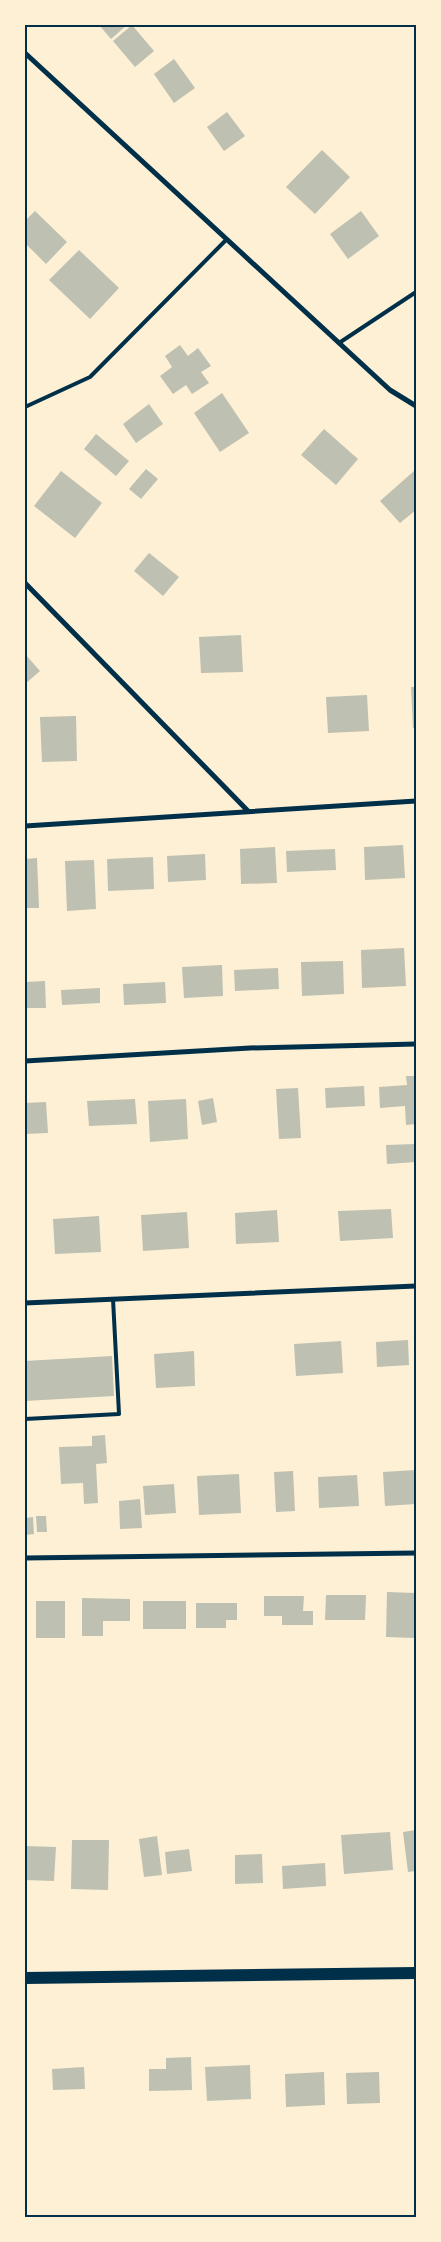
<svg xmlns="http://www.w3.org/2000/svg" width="441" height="2242" font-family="Helvetica,sans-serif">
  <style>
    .building { fill: #bec0b2 }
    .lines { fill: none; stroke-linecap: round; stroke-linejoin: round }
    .service { stroke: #003049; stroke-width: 4 }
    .minor { stroke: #003049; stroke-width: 5 }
    .primary { stroke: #003049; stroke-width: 12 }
    .neatline { fill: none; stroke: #003049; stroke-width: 2 }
  </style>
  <rect width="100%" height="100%" fill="#fdf0d5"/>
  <g class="building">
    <path d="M99,25H127L111,39Z"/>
    <path d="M132,25L154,51L135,67L113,41Z"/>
    <path d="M174,59L195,88L174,103L154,74Z"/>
    <path d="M227,112L245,136L224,151L207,127Z"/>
    <path d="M322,150L350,177L315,214L286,187Z"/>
    <path d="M35,211L67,242L46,264L25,243V221Z"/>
    <path d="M361,211L379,236L348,259L330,234Z"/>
    <path d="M79,250L119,288L90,319L49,280Z"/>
    <path d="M180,345L188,356L198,348L211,366L201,372L209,383L192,394L186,385L173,394L160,376L172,367L165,356Z"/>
    <path d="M222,393L249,433L220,452L194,413Z"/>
    <path d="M149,404L163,424L136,443L123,424Z"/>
    <path d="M324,429L358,459L336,485L301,455Z"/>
    <path d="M96,434L129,461L116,476L84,449Z"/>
    <path d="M146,469L158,479L141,499L129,489Z"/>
    <path d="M61,471L102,503L75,538L34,506Z"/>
    <path d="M414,471L416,474V510L400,523L380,501Z"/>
    <path d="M149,553L179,577L163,596L134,571Z"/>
    <path d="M241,635L243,672L201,673L199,637Z"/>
    <path d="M25,654L40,671L25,684Z"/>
    <path d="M411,687H416V728H413Z"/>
    <path d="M367,695L369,731L328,733L326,697Z"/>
    <path d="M76,716L77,761L42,762L40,717Z"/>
    <path d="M403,845L405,878L365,880L364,847Z"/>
    <path d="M275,847L277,883L241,884L240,849Z"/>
    <path d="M335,849L336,870L287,872L286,851Z"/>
    <path d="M205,854L206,880L168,882L167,856Z"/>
    <path d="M153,857L154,889L108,891L107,859Z"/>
    <path d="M37,858L39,908H25V859Z"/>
    <path d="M94,860L96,909L67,911L65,861Z"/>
    <path d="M404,948L406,986L362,988L361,950Z"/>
    <path d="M343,961L344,994L302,996L301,962Z"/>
    <path d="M222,965L223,996L184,998L182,967Z"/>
    <path d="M278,968L279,989L235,991L234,970Z"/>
    <path d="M45,981L46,1008H25V982Z"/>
    <path d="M165,982L166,1003L124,1005L123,984Z"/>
    <path d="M100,988V1003L62,1005L61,990Z"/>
    <path d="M406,1076H416V1124L406,1125L405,1106L380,1108L379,1087L407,1085Z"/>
    <path d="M364,1086L365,1106L326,1108L325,1088Z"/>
    <path d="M298,1088L301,1138L279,1139L276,1089Z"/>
    <path d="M213,1098L217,1122L202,1125L198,1101Z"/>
    <path d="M135,1099L137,1124L89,1126L87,1101Z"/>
    <path d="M186,1099L188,1139L150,1142L148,1101Z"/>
    <path d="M46,1102L48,1133L25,1134V1103Z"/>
    <path d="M416,1144V1162L387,1164L386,1145Z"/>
    <path d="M391,1209L393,1238L340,1241L338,1211Z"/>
    <path d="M277,1210L279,1242L236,1244L235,1213Z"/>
    <path d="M187,1212L189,1248L143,1251L141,1215Z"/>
    <path d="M99,1216L101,1252L55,1254L53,1219Z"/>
    <path d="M408,1340L409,1365L377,1367L376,1342Z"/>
    <path d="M341,1341L343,1373L296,1376L294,1344Z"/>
    <path d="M194,1351L195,1386L156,1388L154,1354Z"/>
    <path d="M112,1356L114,1396L25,1401V1361Z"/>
    <path d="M105,1435L107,1463L96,1464L98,1503L84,1504L83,1483L61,1484L59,1447L92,1446V1436Z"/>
    <path d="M416,1470V1504L385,1506L383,1472Z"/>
    <path d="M293,1471L295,1511L276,1512L274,1472Z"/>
    <path d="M239,1474L241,1513L199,1515L197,1476Z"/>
    <path d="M357,1475L359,1506L319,1508L318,1477Z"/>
    <path d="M174,1484L176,1513L145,1515L143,1486Z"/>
    <path d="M140,1499L142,1528L120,1529L119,1501Z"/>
    <path d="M36,1516H46L47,1532H37Z"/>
    <path d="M33,1517L34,1534L25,1535V1518Z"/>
    <path d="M387,1592L416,1593V1638L386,1637Z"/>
    <path d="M326,1595H366L365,1620H325Z"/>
    <path d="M264,1596H304L303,1611H313V1625H282V1616H264Z"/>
    <path d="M82,1598L130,1599V1621H103V1636H82Z"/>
    <rect x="36" y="1601" width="29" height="37"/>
    <rect x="143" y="1601" width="43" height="28"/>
    <path d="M196,1603H237V1620H226V1628H196Z"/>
    <path d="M416,1830V1871L408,1872L403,1832Z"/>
    <path d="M390,1832L393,1870L344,1874L341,1835Z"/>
    <path d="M157,1836L162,1875L144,1877L139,1839Z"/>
    <path d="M72,1840H109L108,1890L71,1889Z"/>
    <path d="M25,1846L56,1847L54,1881L25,1880Z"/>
    <path d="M189,1849L192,1871L167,1874L165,1852Z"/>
    <path d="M262,1854L263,1883L235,1884V1855Z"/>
    <path d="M325,1863L326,1886L283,1889L282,1866Z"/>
    <path d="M191,2057L192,2090L149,2091V2069H166V2058Z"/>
    <path d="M250,2065L251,2099L207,2101L205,2067Z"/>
    <path d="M84,2067L85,2089L53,2090L52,2069Z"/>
    <path d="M324,2072L325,2105L286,2107L285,2074Z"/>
    <path d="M379,2072L380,2103L347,2104L346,2073Z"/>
  </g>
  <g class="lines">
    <g class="service">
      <path d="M339,343L416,292"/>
      <path d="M25,407L90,377L226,240"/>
      <path d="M25,1419L119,1414L113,1299"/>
    </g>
    <g class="minor">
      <path d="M25,53L390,390L416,406"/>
      <path d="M25,583L248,811"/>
      <path d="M25,826L416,801"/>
      <path d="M25,1061L250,1048L416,1044"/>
      <path d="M25,1303L416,1286"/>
      <path d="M25,1558L416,1553"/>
    </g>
    <path class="primary" d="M25,1978L416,1973"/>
  </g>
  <rect width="441" height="2242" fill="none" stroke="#fdf0d5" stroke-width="52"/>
  <rect x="26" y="26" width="389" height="2190" class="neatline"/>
</svg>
